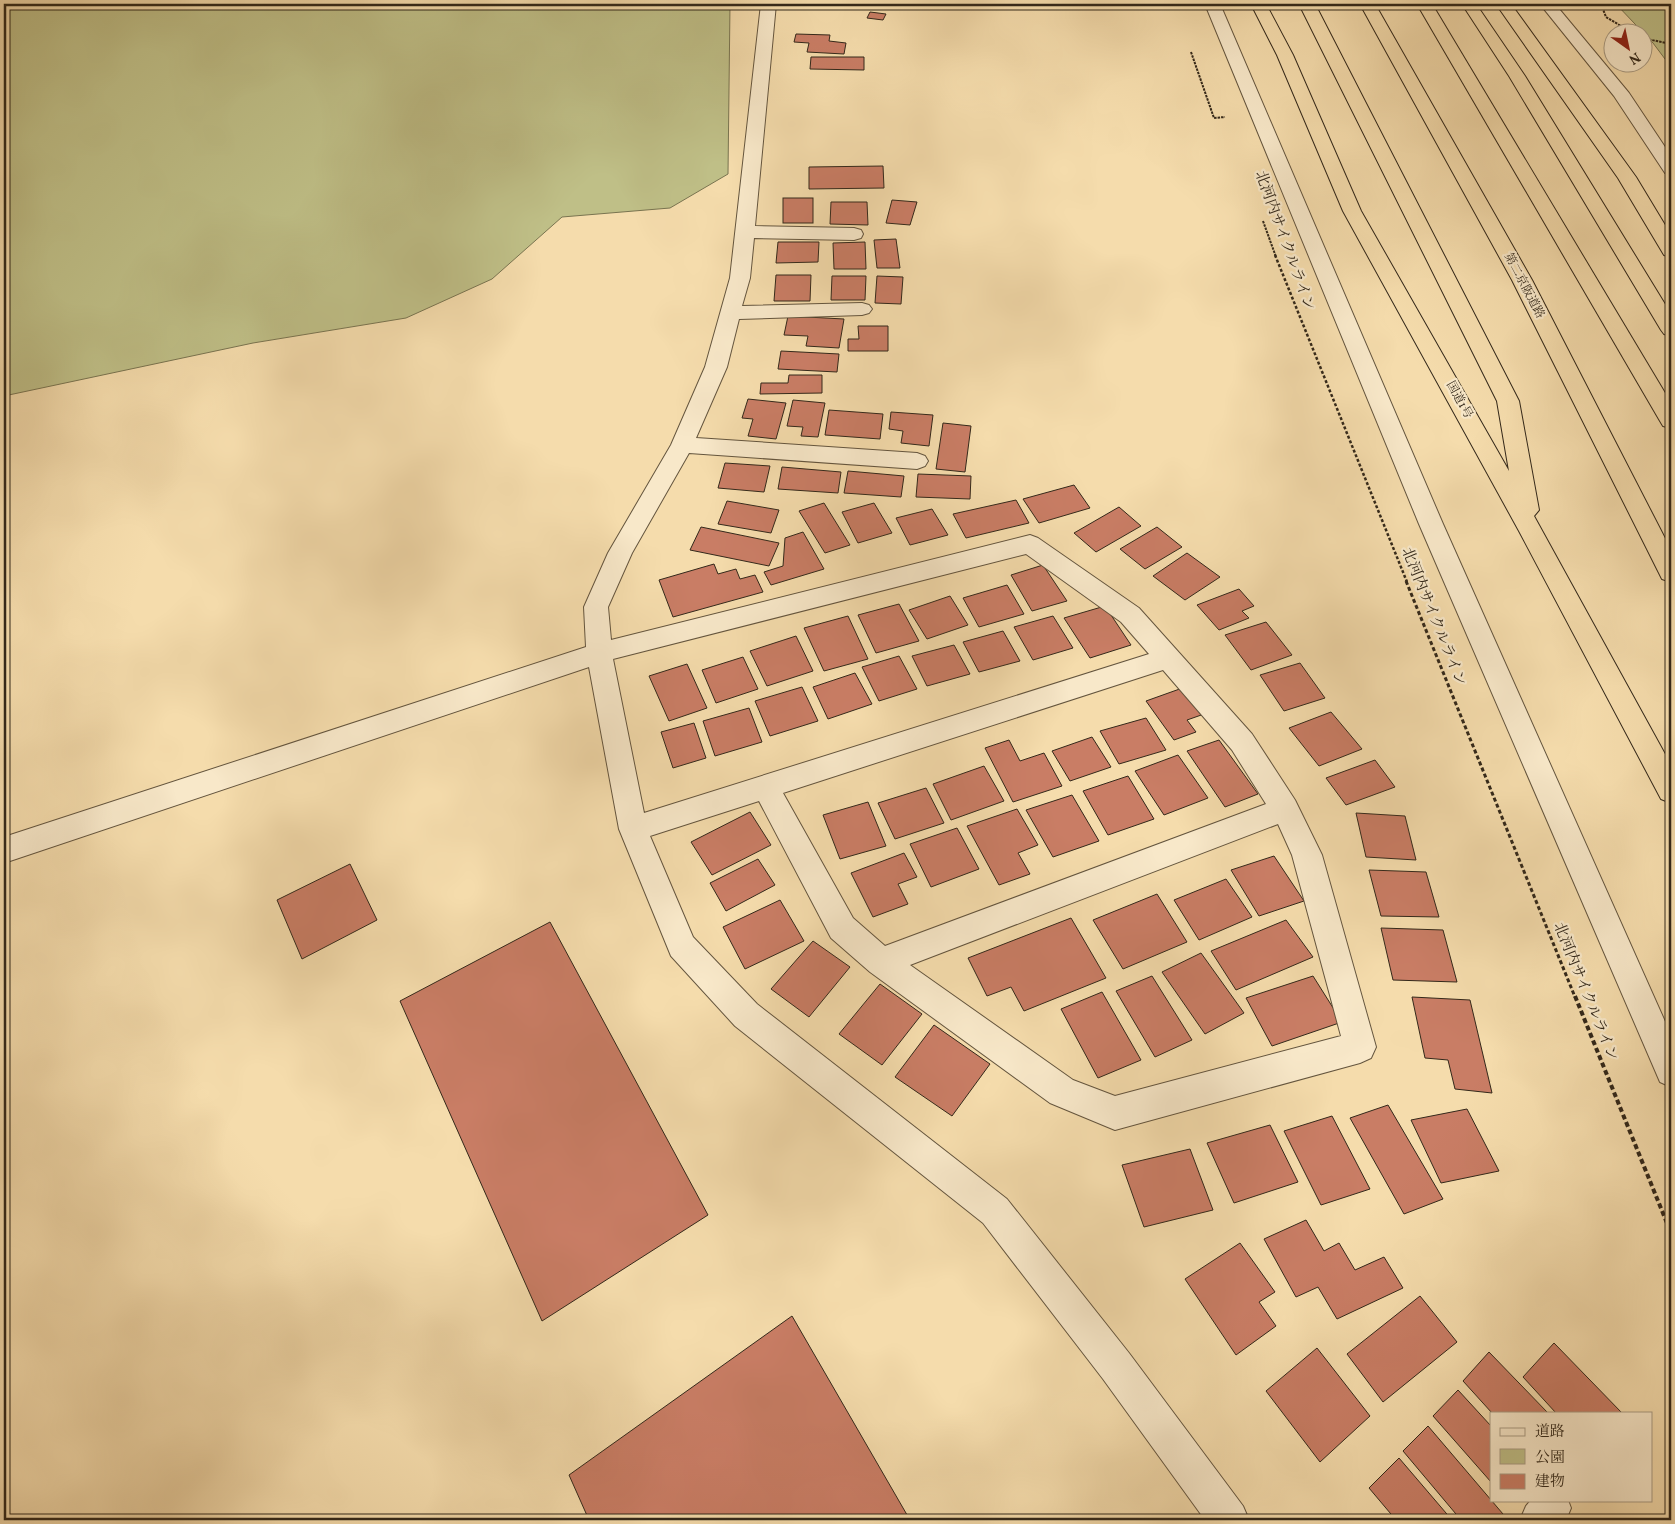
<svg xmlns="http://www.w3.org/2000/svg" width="1675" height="1524" font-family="Vollkorn,'Noto Serif JP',serif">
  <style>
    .green { fill: #bfbf87; stroke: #797450 }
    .building { fill: #c97d65; stroke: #33281a }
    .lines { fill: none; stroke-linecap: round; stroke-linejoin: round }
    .minor-casing { stroke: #64553e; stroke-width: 2 }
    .highway-casing { stroke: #33281a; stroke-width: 2 }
    .path-far3 { stroke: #33281a; stroke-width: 2; stroke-dasharray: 2.5 1; stroke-linecap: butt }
    .path-far2 { stroke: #33281a; stroke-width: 2.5; stroke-dasharray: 3 2; stroke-linecap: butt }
    .path-far1 { stroke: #33281a; stroke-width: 3; stroke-dasharray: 4 2.5; stroke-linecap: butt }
    .path { stroke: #33281a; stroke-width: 4; stroke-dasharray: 5 3; stroke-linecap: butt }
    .minor { fill: #f8e8c9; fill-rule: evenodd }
    .highway { fill: #f5dcac; fill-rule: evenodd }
    .labels { text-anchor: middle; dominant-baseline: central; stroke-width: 4.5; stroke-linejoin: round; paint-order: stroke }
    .far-street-label { font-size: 12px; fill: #33281a; stroke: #f8e8c9 }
    .street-label { font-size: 15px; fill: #33281a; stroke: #f8e8c9 }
  </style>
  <rect width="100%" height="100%" fill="#f5dcac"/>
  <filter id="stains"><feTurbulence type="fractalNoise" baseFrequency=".004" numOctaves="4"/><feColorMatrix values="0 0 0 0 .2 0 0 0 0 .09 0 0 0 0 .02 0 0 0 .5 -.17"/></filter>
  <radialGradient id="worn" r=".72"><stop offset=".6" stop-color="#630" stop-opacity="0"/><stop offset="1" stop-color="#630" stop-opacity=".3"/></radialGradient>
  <g class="green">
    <path d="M4,4H730L728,174L670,208L562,217L492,279L406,318L253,343L4,396Z"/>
    <path d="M1616,4H1671V67L1653,43Z"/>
  </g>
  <g class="building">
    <path d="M870,12L886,14L883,20L867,18Z"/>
    <path d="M796,34L830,35L829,41L846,43L844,54L807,52L809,43L794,42Z"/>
    <path d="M811,57H864V70L810,69Z"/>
    <path d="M883,166L884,188L809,189V167Z"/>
    <rect x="783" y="198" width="30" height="25"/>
    <path d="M892,200L917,202L910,225L886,223Z"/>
    <path d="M831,202H867L868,225L830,224Z"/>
    <path d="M896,239L900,268H877L874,240Z"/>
    <path d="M778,242H819L818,262L776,263Z"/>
    <path d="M865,242L866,269H834L833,243Z"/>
    <path d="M776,275H811L810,301H774Z"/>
    <path d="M832,276H866L865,300H831Z"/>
    <path d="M877,276L903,277L901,304L875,303Z"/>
    <path d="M788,316L844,319L839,348L806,346L808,336L784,335Z"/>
    <path d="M858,326H888V351H848V339H859Z"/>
    <path d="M781,351L839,354L837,372L778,369Z"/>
    <path d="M789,375H822V393L760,394L761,383H788Z"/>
    <path d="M748,399L786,403L776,439L748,436L753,419L742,418Z"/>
    <path d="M793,400L825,403L818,437L801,436L803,427L787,426Z"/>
    <path d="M829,410L883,414L880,439L825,435Z"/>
    <path d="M891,412L933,415L929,446L901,443L903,431L889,429Z"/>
    <path d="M943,423L971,426L965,472L936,469Z"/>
    <path d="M725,463L770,466L764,492L718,488Z"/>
    <path d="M782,467L841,472L838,493L778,489Z"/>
    <path d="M848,471L904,476L901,497L844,493Z"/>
    <path d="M918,474L971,476L970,499L916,497Z"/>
    <path d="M1074,485L1090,508L1039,523L1023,499Z"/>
    <path d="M1016,500L1029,523L966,538L953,514Z"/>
    <path d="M727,501L779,510L771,533L718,524Z"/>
    <path d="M824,503L850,545L825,553L799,511Z"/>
    <path d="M874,503L892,533L858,543L842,512Z"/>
    <path d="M1119,507L1141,526L1096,552L1074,533Z"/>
    <path d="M932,509L948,535L910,545L896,518Z"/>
    <path d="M701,527L779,543L769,566L690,550Z"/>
    <path d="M1157,527L1182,547L1145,569L1120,549Z"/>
    <path d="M803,532L824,569L771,585L764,572L783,566L785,538Z"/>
    <path d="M1187,553L1220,577L1185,600L1153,576Z"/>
    <path d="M714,564L718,574L736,569L740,579L755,575L763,592L673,617L659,580Z"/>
    <path d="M1043,565L1067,601L1032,611L1011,575Z"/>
    <path d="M1007,585L1024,614L979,627L963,598Z"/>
    <path d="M1239,589L1254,606L1242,611L1249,618L1219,630L1197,605Z"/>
    <path d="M950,596L968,625L927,639L909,610Z"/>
    <path d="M899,604L919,641L876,653L858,615Z"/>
    <path d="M1105,606L1131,645L1090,658L1064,618Z"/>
    <path d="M848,616L868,659L824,671L804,628Z"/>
    <path d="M1053,616L1073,648L1033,660L1014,627Z"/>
    <path d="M1266,622L1292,655L1251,670L1225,635Z"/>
    <path d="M1003,631L1020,661L979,672L963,642Z"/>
    <path d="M796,636L813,671L767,686L750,651Z"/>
    <path d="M954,645L970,674L927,686L912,656Z"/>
    <path d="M899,656L917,689L879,701L862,667Z"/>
    <path d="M743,657L758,689L716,703L702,670Z"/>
    <path d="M1300,663L1325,698L1284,711L1260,675Z"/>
    <path d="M687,664L707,708L669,721L649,676Z"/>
    <path d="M855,673L872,704L828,719L813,687Z"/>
    <path d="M1188,686L1207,713L1187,720L1196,732L1174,740L1146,701Z"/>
    <path d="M802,687L818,721L770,736L755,701Z"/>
    <path d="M749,708L762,742L715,756L703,721Z"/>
    <path d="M1331,712L1362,749L1319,766L1289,728Z"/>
    <path d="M1146,718L1166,750L1119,764L1100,731Z"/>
    <path d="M694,723L706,758L673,768L661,732Z"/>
    <path d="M1092,737L1111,767L1070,781L1052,751Z"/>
    <path d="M1009,740L1020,761L1044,753L1062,786L1013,802L985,748Z"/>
    <path d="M1219,740L1258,794L1225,807L1187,751Z"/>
    <path d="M1178,755L1208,798L1164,815L1135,771Z"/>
    <path d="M1375,760L1395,787L1346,805L1326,778Z"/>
    <path d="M984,766L1004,801L951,820L933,784Z"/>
    <path d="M1128,776L1154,819L1108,835L1083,791Z"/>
    <path d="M926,788L944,823L895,839L878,803Z"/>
    <path d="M1072,795L1099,841L1053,857L1026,810Z"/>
    <path d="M868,802L886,846L840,859L823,815Z"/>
    <path d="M1017,809L1038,845L1018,853L1030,874L999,885L967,826Z"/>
    <path d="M750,812L771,845L712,875L691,842Z"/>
    <path d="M1356,813L1405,816L1416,860L1366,857Z"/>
    <path d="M957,828L979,869L931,887L910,844Z"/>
    <path d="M904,853L917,877L898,884L908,904L873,917L851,873Z"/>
    <path d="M1274,856L1304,901L1259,916L1231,870Z"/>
    <path d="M758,859L775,885L726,911L710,883Z"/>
    <path d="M350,864L377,920L302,959L277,900Z"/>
    <path d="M1369,870L1426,872L1439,917L1381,916Z"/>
    <path d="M1226,879L1252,917L1199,940L1174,900Z"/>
    <path d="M1157,894L1187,942L1123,969L1093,920Z"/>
    <path d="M780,900L804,941L745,969L723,927Z"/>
    <path d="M1071,918L1106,978L1024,1011L1011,987L987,996L968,958Z"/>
    <path d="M1286,920L1313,957L1236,990L1211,951Z"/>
    <path d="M550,922L708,1215L542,1321L400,1001Z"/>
    <path d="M1381,928L1443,930L1457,982L1393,980Z"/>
    <path d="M813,941L850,967L809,1017L771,989Z"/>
    <path d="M1201,953L1244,1013L1205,1034L1162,972Z"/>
    <path d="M1152,976L1192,1040L1155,1057L1116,991Z"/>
    <path d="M1313,976L1342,1022L1272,1046L1246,998Z"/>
    <path d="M880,984L922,1014L882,1065L839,1034Z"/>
    <path d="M1102,992L1141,1060L1098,1078L1061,1009Z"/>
    <path d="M1412,997L1470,1000L1492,1093L1455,1089L1448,1060L1425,1058Z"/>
    <path d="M934,1025L990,1064L952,1116L895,1077Z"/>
    <path d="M1388,1105L1443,1199L1404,1214L1350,1118Z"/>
    <path d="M1467,1109L1499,1171L1441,1183L1411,1120Z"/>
    <path d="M1332,1116L1370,1189L1321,1205L1284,1131Z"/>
    <path d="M1270,1125L1298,1182L1234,1203L1207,1143Z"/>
    <path d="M1190,1149L1213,1210L1144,1227L1122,1165Z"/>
    <path d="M1306,1220L1324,1251L1339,1243L1355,1270L1384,1257L1403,1288L1337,1319L1318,1287L1296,1297L1264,1239Z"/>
    <path d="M1240,1243L1275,1292L1259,1302L1276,1326L1236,1355L1185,1279Z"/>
    <path d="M1420,1296L1457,1342L1383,1402L1347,1354Z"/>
    <path d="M792,1316L910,1520H589L569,1475Z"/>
    <path d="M1554,1343L1622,1413H1556L1523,1377Z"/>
    <path d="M1317,1348L1370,1416L1320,1462L1266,1391Z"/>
    <path d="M1489,1352L1548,1413H1492L1463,1381Z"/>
    <path d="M1458,1390L1491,1426V1482L1433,1416Z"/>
    <path d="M1428,1426L1503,1514L1497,1520H1461L1403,1451Z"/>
    <path d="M1399,1458L1452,1520H1396L1369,1488Z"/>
  </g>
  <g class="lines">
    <g class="minor-casing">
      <g id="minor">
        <path d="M761,4H776L755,226L854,228L861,230L863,234L861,238L854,240L754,238L750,278L742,306L862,303L869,305L872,309L869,313L862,315L739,319L727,367L696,438L917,453L925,456L928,461L925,466L917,469L689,453L632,553L608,607L611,640L1030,535L1038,538L1139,608L1252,734L1295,800L1322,855L1376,1047L1371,1058L1360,1063L1115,1130L1050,1103L870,972L831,938L759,801L650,836L693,937L757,1004L1007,1199L1129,1353L1243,1506L1249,1520H1205L1103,1379L983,1223L735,1026L671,956L619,829L589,667L4,863V837L586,647L584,607L608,553L671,445L705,367L730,278ZM1026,554L1121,622L1149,654L644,813L613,659ZM1163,670L1232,750L1266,804L885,946L853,918L783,793ZM1278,824L1292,855L1341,1036L1115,1096L1073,1080L910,965Z"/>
        <path d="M1205,4H1220L1443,524L1671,1035V1087L1660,1082L1419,524Z"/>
        <path d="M1540,4H1555L1629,93L1671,156V174L1665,173L1614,96Z"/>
        <path d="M1531,1500H1568L1571,1508L1566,1520H1520L1526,1506Z"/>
      </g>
    </g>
    <g class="highway-casing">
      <g id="highway">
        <path d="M1251,4H1266L1293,55L1361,211L1509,471L1497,401L1299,4H1315L1519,401L1539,510L1534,516L1671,765V803L1661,799L1519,531L1343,211L1277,55Z"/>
        <path d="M1360,4H1375L1532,280L1671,550V582L1662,579L1659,573L1512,280Z"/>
        <path d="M1417,4H1432L1671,403V428L1663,426L1660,421Z"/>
        <path d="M1462,4H1476L1525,76L1671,314V336L1664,334L1661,330L1509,76Z"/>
        <path d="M1496,4H1511L1636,177L1671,235V257L1664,255L1618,178Z"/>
      </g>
    </g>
    <g class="path-far3">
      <path d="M1601,4L1606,17L1631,32"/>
      <path d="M1642,38L1671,44"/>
      <path d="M1191,52L1214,118L1225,117"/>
      <path d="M1263,221L1276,257"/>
    </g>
    <path class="path-far2" d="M1275,255L1407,582"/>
    <path class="path-far1" d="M1406,581L1575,997"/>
    <path class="path" d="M1575,996L1671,1233"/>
    <use href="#minor" class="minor"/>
    <use href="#highway" class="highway"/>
  </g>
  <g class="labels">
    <g class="far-street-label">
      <text transform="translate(1524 286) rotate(62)">第二京阪道路</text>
      <text transform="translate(1459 400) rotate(61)">国道1号</text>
    </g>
    <g class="street-label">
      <text transform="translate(1284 241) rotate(70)">北河内サイクルライン</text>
      <text transform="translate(1433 617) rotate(68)">北河内サイクルライン</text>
      <text transform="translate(1585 992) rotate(68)">北河内サイクルライン</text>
    </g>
  </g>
  <rect width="1675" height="1524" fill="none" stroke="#f5dcac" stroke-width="20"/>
  <rect x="5" y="5" width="1665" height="1514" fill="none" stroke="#33281a" stroke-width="2.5"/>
  <rect x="10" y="10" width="1655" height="1504" fill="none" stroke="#33281a"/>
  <rect x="1490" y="1412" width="162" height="90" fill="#f8e8c9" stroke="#a99b83"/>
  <rect x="1500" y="1428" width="25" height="8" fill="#f8e8c9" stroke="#a99b83"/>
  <text x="1535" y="1436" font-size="15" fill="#33281a">道路</text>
  <rect x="1500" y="1449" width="25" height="15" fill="#bfbf87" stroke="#a99b83"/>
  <text x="1535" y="1462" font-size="15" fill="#33281a">公園</text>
  <rect x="1500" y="1474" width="25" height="15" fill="#c97d65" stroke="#a99b83"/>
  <text x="1535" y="1486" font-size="15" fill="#33281a">建物</text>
  <g transform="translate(1628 48) rotate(147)"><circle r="24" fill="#f8e8c9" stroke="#a99b83"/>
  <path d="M0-4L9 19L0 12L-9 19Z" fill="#8f2418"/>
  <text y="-8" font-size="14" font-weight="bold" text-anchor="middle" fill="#33281a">N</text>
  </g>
  <rect width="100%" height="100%" filter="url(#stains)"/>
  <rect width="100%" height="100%" fill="url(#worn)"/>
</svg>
